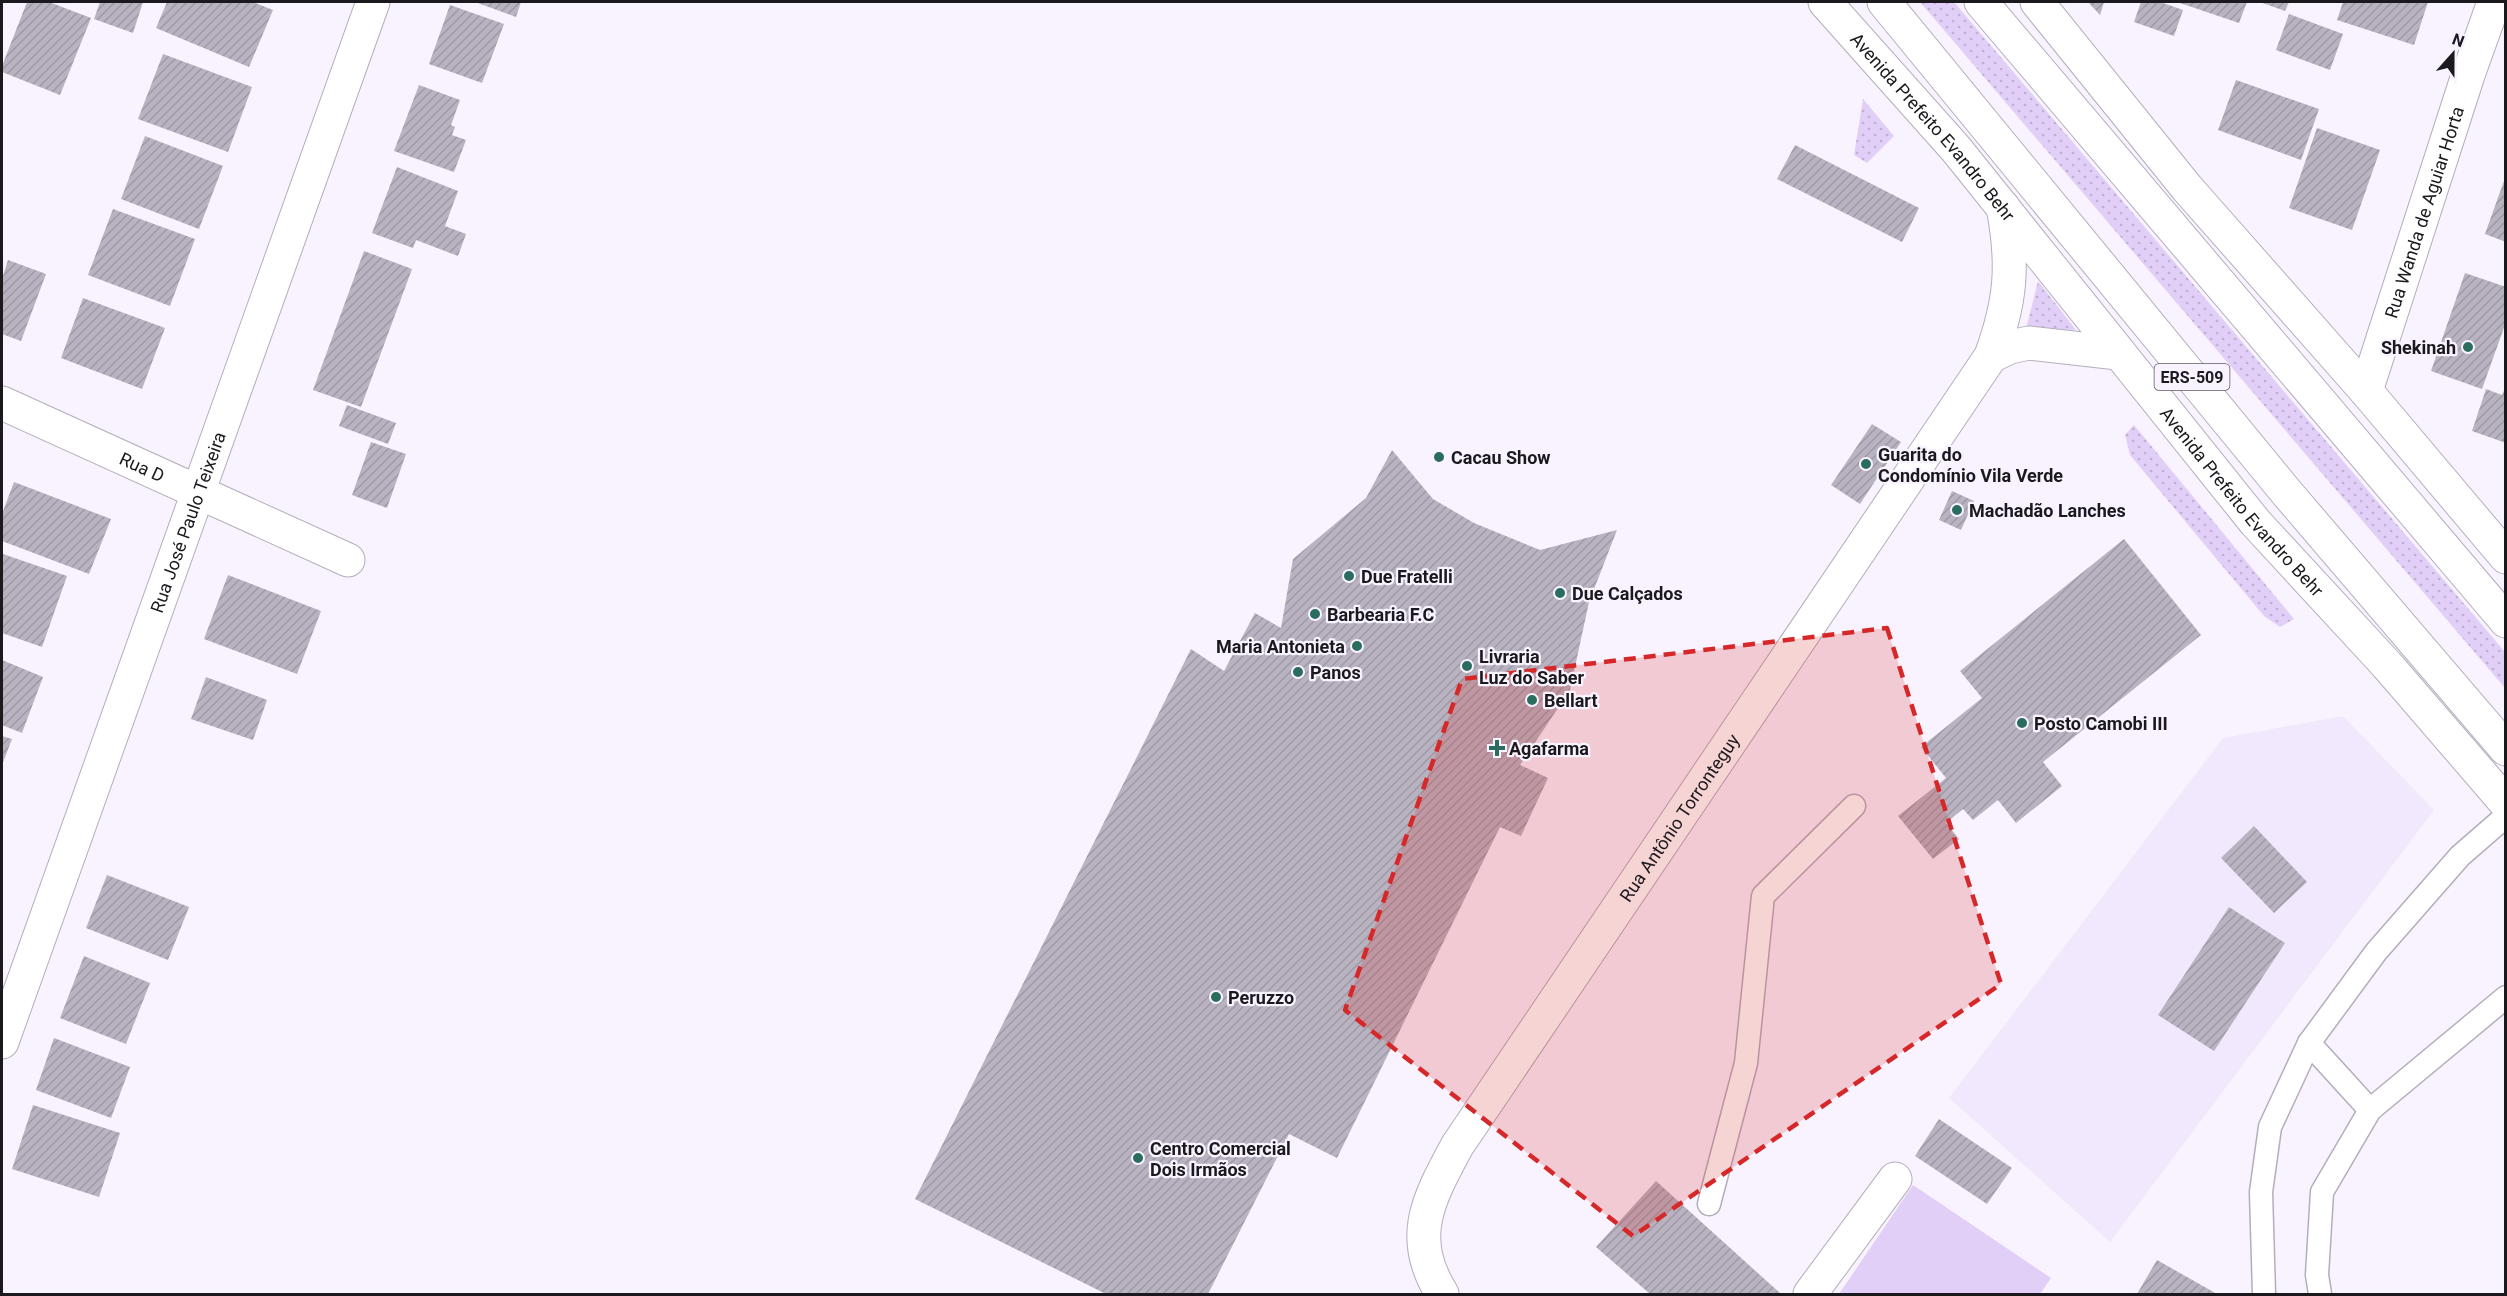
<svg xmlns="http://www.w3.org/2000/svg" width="2507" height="1296" font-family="Roboto,sans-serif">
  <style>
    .built { fill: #f1e8fd }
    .grass { fill: url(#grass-dots) }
    .garden { fill: #e1cff8 }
    .building { fill: url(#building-hatch) }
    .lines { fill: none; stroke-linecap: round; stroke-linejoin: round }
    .service-casing { stroke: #b4aebc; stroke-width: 25 }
    .minor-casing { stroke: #b4aebc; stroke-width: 35 }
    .secondary-casing { stroke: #b4aebc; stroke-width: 35 }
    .trunk-casing { stroke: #b4aebc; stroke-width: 35 }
    .service { stroke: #fff; stroke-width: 22 }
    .minor { stroke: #fff; stroke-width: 33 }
    .secondary { stroke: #fff; stroke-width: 33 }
    .trunk { stroke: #fff; stroke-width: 33 }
    .marked { fill: #d62828; fill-opacity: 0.2; stroke: #d62828; stroke-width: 4.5; stroke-dasharray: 12 8; stroke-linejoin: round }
    .poi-dot { fill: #2a6d5e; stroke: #f8f3ff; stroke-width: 2 }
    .labels { text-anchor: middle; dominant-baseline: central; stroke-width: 4.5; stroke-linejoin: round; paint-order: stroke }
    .shield { fill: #f8f3ff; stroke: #5d5a62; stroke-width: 1.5 }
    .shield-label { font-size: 16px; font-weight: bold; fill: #1b191e }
    .street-label { font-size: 18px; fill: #1b191e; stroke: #f8f3ff }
    .poi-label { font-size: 18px; font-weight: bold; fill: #1b191e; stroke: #f8f3ff; text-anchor: start }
  </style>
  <defs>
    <pattern id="grass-dots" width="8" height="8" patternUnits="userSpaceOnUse" patternTransform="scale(1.5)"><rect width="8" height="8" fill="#e1cff8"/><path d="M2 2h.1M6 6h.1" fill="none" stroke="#c0b1d4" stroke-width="1.8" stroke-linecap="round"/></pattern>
    <pattern id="building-hatch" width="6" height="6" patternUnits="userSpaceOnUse" patternTransform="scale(1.5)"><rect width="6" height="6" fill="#b9b3c1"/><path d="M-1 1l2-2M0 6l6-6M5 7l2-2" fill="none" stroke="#9e99a5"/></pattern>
  </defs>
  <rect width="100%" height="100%" fill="#f8f3ff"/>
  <path class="built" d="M2343,716L2434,810L2110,1242L1949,1098L2223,738Z"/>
  <g class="grass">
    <path d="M1920,2H1954L2505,652V688Z"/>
    <path d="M1863,99L1894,136L1867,163L1854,155Z"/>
    <path d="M2038,281L2076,330L2026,329Z"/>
    <path d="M2134,425L2294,619L2280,627L2264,616L2130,455L2125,435Z"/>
  </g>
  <path class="garden" d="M1913,1185L2051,1278L2040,1294H1839Z"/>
  <g class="building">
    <path d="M27,2H49L91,18L60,95L2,72V66Z"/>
    <path d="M100,2H143L133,33L94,19Z"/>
    <path d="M167,2H253L273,10L249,67L156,28Z"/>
    <path d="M475,2H521L516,17Z"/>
    <path d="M2088,2H2104L2100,15Z"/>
    <path d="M2141,2H2160L2183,10L2174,36L2134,22Z"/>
    <path d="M2177,2H2247L2239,23Z"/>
    <path d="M2260,2H2289L2285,11Z"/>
    <path d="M2343,2H2428L2414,45L2337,20Z"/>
    <path d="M450,5L504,24L482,83L429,64Z"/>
    <path d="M2289,14L2343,34L2330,70L2276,50Z"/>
    <path d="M163,54L252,87L228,152L138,119Z"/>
    <path d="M2236,80L2319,109L2301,160L2218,130Z"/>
    <path d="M419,85L460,100L451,125L455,127L452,135L466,140L454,172L394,151Z"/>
    <path d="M2317,128L2380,150L2352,230L2289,208Z"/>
    <path d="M145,136L223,166L199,229L121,199Z"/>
    <path d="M1795,145L1919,208L1902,242L1777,179Z"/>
    <path d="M397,167L458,191L445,226L466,234L458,256L416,240L413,248L372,233Z"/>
    <path d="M2505,178H2506V242L2485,234Z"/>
    <path d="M113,209L195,239L170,306L88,275Z"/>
    <path d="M364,251L412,269L361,407L313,390Z"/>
    <path d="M8,260L46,274L21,341L2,334V279Z"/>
    <path d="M2465,273L2506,287V322L2482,389L2431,371Z"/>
    <path d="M83,298L165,328L142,389L61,358Z"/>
    <path d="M2506,386V443L2472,431L2486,389L2502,395Z"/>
    <path d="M347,405L396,423L388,444L339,426Z"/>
    <path d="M1872,424L1901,442L1860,504L1831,485Z"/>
    <path d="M371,442L406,454L387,508L352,495Z"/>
    <path d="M1392,450L1433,499L1474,523L1540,550L1617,530L1589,602L1570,690L1520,765L1548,778L1521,836L1500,827L1337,1158L1289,1134L1208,1294H1106L915,1199L1191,649L1224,671L1255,613L1281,628L1293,559L1366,498Z"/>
    <path d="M14,482L111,519L89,574L2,541V514Z"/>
    <path d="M1952,491L1974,501L1961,530L1939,520Z"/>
    <path d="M2124,539L2201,635L2043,762L2062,786L2016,823L1998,800L1973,820L1963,809L1946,823L1959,839L1933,859L1898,816L1946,778L1921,747L1982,698L1960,671Z"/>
    <path d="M3,554L67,576L42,647L2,633Z"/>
    <path d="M228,575L321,611L297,674L204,639Z"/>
    <path d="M2,660L43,677L22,733L2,725Z"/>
    <path d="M206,677L267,700L253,740L191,719Z"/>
    <path d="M2,736L12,739L2,765Z"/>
    <path d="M2254,826L2307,882L2274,913L2221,858Z"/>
    <path d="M107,875L189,907L168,960L86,928Z"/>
    <path d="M2229,907L2285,943L2214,1051L2158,1015Z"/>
    <path d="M84,956L150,983L126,1044L60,1018Z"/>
    <path d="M54,1038L130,1067L111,1118L36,1090Z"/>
    <path d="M33,1105L120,1133L99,1197L12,1169Z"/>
    <path d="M1939,1119L2012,1168L1987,1204L1915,1156Z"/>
    <path d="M1656,1181L1781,1294H1650L1596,1247Z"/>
    <path d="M2157,1260L2217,1294H2137Z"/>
  </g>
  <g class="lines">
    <g class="service-casing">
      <g id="service">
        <path d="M2309,1043L2370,1110"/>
        <path d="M1709,1204L1746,1063L1763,896L1854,806"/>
        <path d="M2264,1294L2261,1192L2270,1127L2309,1043L2376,952L2460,856L2506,816"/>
        <path d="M2320,1294L2317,1275L2322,1192L2370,1110L2506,997"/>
      </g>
    </g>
    <g class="minor-casing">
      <g id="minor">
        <path d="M1991,356L2010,347L2029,343L2118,353"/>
        <path id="s1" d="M2366,391L2468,75L2494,2"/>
        <path id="s2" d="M2,403L348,560"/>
        <path id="s3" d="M2,1042L373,2"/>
        <path id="s4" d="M1442,1294C1407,1237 1428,1200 1457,1146L1991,356C2011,301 2014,265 2003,207"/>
        <path d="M1810,1294L1895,1179"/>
      </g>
    </g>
    <g class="secondary-casing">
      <g id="secondary">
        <path id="s5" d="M1825,2L1956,149L2255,522L2387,665L2506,803"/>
        <path d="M2037,2L2187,188L2366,391L2506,557"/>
      </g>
    </g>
    <g class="trunk-casing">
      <g id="trunk">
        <path d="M1884,2L2287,493L2506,749"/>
        <path d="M1981,2L2506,621"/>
      </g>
    </g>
    <use href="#service" class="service"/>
    <use href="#minor" class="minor"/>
    <use href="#secondary" class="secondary"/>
    <use href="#trunk" class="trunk"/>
  </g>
  <path class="marked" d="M1887,628L2001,984L1633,1236L1345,1010L1462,679Z"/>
  <g class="poi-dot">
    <circle cx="2468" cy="347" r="6"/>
    <circle cx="1439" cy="457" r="6"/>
    <circle cx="1866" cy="464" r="6"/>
    <circle cx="1957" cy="510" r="6"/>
    <circle cx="1349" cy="576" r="6"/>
    <circle cx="1560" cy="593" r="6"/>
    <circle cx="1315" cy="614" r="6"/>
    <circle cx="1357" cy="646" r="6"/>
    <circle cx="1467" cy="666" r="6"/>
    <circle cx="1298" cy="672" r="6"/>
    <circle cx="1532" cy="700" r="6"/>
    <circle cx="2022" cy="723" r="6"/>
    <path d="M1494 739h6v6h6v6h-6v6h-6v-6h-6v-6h6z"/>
    <circle cx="1216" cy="997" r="6"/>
    <circle cx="1138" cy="1158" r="6"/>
  </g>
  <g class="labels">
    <rect class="shield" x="2154.5" y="364" width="75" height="26" rx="4.5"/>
    <g class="shield-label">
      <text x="2192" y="377">ERS-509</text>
    </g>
    <g class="street-label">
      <text stroke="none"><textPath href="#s5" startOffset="165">Avenida Prefeito Evandro Behr</textPath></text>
      <text stroke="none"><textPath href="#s1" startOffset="188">Rua Wanda de Aguiar Horta</textPath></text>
      <text stroke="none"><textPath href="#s2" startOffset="154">Rua D</textPath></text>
      <text stroke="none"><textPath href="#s5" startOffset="651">Avenida Prefeito Evandro Behr</textPath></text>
      <text stroke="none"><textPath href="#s3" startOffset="552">Rua José Paulo Teixeira</textPath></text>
      <text stroke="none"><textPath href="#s4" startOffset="555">Rua Antônio Torronteguy</textPath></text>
    </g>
    <g class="poi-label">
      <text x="2456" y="347" text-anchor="end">Shekinah</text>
      <text x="1878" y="454">Guarita do<tspan x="1878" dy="21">Condomínio Vila Verde</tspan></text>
      <text x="1451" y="457">Cacau Show</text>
      <text x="1969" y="510">Machadão Lanches</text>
      <text x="1361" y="576">Due Fratelli</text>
      <text x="1572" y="593">Due Calçados</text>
      <text x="1327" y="614">Barbearia F.C</text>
      <text x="1345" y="646" text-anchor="end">Maria Antonieta</text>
      <text x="1479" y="656">Livraria<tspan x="1479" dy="21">Luz do Saber</tspan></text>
      <text x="1310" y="672">Panos</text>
      <text x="1544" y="700">Bellart</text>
      <text x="2034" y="723">Posto Camobi III</text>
      <text x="1509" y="748">Agafarma</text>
      <text x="1228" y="997">Peruzzo</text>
      <text x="1150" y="1148">Centro Comercial<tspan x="1150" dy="21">Dois Irmãos</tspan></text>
    </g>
  </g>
  <rect width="2507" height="1296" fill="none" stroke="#1b191e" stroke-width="6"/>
  <g transform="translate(2453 54) rotate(21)" stroke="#f8f3ff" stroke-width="4.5" paint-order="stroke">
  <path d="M0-4.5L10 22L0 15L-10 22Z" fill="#1b191e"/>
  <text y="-9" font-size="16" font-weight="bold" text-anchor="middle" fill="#1b191e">N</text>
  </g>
</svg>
